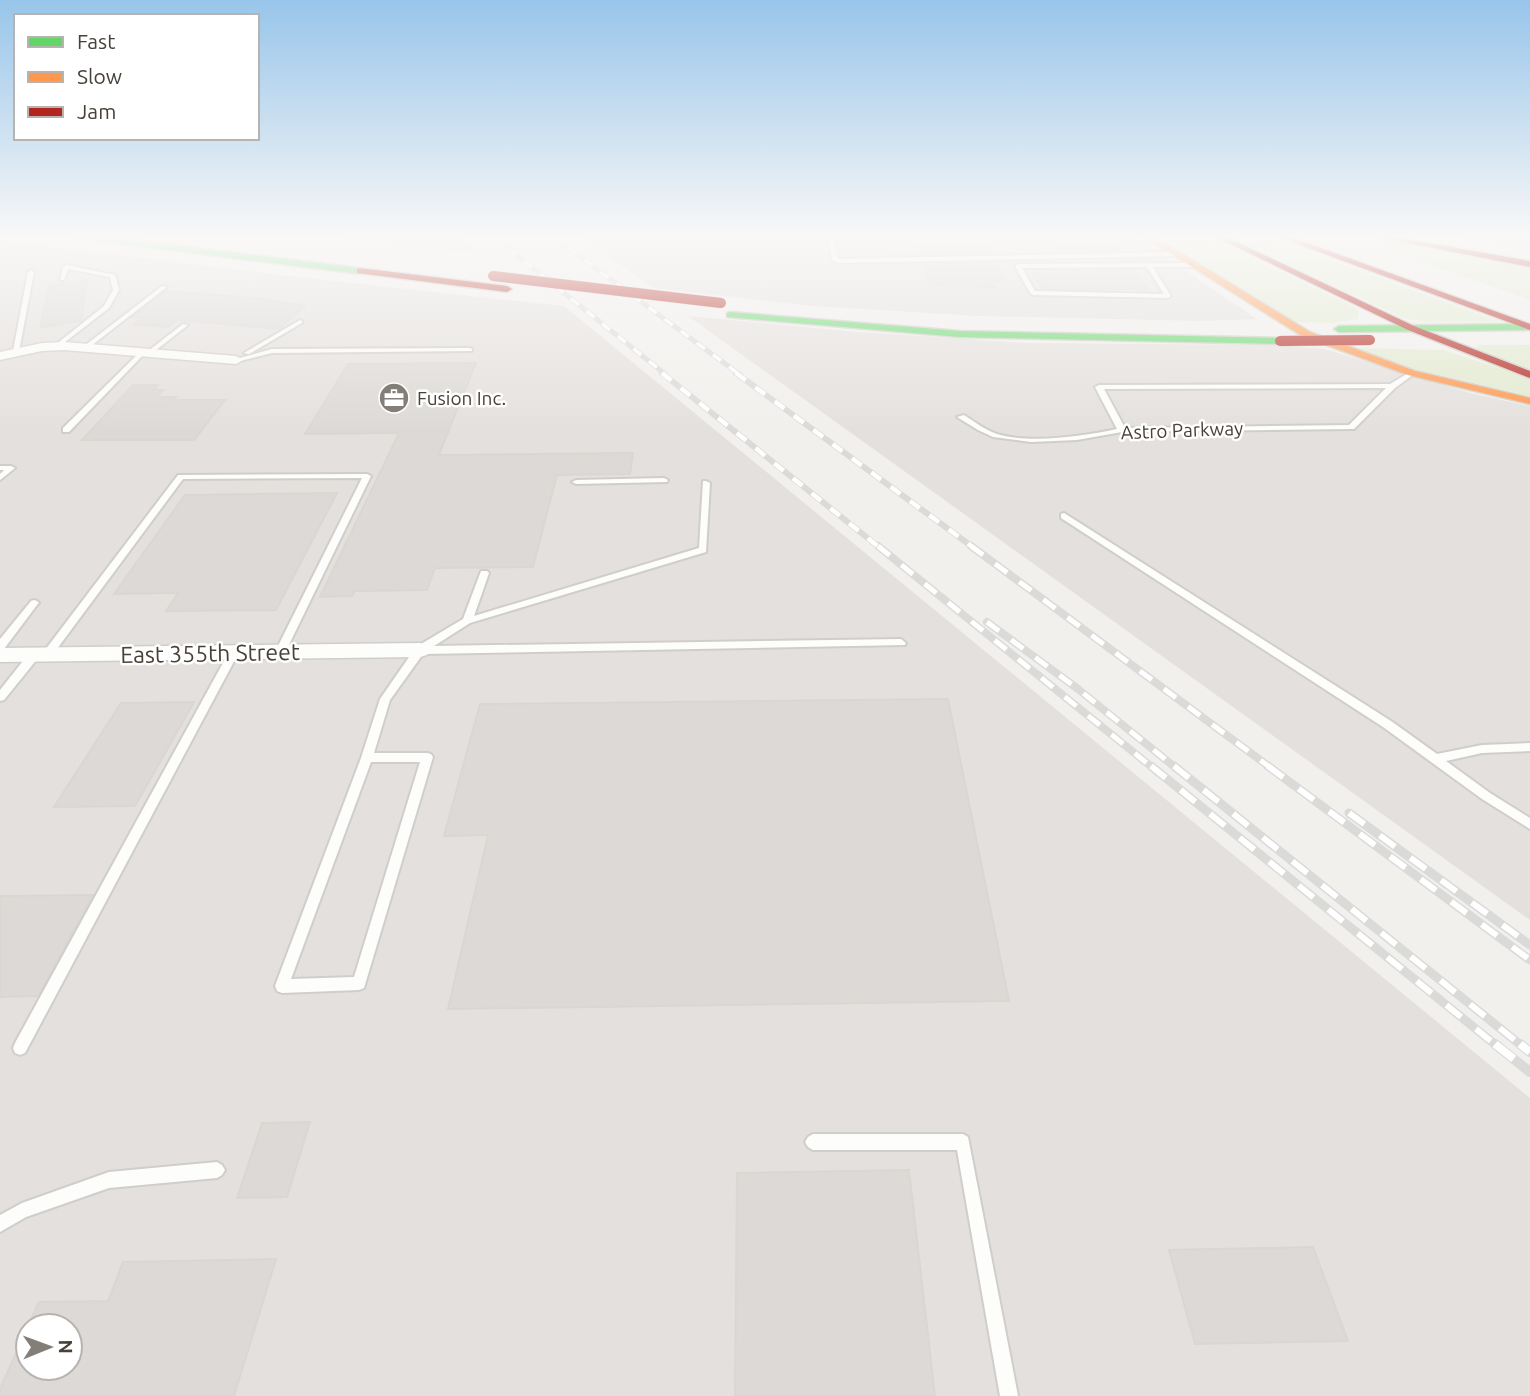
<svg xmlns="http://www.w3.org/2000/svg" width="1530" height="1396" font-family="Ubuntu,sans-serif">
  <style>
    .industrial { fill: #e4e0dd; fill-rule: evenodd }
    .green { fill: #e2eacf }
    .parking { fill: #e4e1de }
    .building { fill: #dcd9d6; stroke: #dad7d3; stroke-width: 2 }
    .lines { fill: none; stroke-linecap: round; stroke-linejoin: round }
    .lane-casing { stroke: #d0ceca; stroke-width: 4 }
    .street-casing { stroke: #d0ceca; stroke-width: 3 }
    .fast-casing { stroke: #d0ccc4; stroke-width: 3 }
    .slow-casing { stroke: #d0ccc4; stroke-width: 3 }
    .jam-casing { stroke: #d0ccc4; stroke-width: 3 }
    .lane { fill: #fdfdfc; fill-rule: evenodd }
    .street { fill: #fdfdfc; fill-rule: evenodd }
    .fast { fill: #63d668; fill-rule: evenodd }
    .slow { fill: #ff974d; fill-rule: evenodd }
    .jam { fill: #b3261e; fill-rule: evenodd }
    .rail-far4-casing { stroke: #dadad9; stroke-width: 5 }
    .rail-far3-casing { stroke: #dadad9; stroke-width: 6 }
    .rail-far2-casing { stroke: #dadad9; stroke-width: 8 }
    .rail-far1-casing { stroke: #dadad9; stroke-width: 9 }
    .rail-casing { stroke: #dadad9; stroke-width: 10 }
    .rail-far4 { stroke: #fff; stroke-width: 3.5; stroke-dasharray: 10; stroke-linecap: butt }
    .rail-far3 { stroke: #fff; stroke-width: 4.5; stroke-dasharray: 12; stroke-linecap: butt }
    .rail-far2 { stroke: #fff; stroke-width: 5; stroke-dasharray: 15; stroke-linecap: butt }
    .rail-far1 { stroke: #fff; stroke-width: 6; stroke-dasharray: 19; stroke-linecap: butt }
    .rail { stroke: #fff; stroke-width: 8; stroke-dasharray: 24; stroke-linecap: butt }
    .jam-bridge-casing { stroke: #d3cabc; stroke-width: 11; stroke-linecap: butt }
    .jam-bridge { stroke: #b3261e; stroke-width: 10 }
    .labels { text-anchor: middle; dominant-baseline: central; stroke-width: 5; stroke-linejoin: round; paint-order: stroke }
    .far-poi-label { font-size: 19px; fill: #484139; stroke: #fff; text-anchor: start }
    .far-street-label { font-size: 19px; fill: #484139; stroke: #fff }
    .street-label { font-size: 23px; fill: #484139; stroke: #fff }
  </style>
  <rect width="100%" height="100%" fill="#f2f0ed"/>
  <g class="industrial">
    <path d="M317,236H462L485,255Z"/>
    <path d="M580,236H1134L1257,319L1201,321L978,316L812,306L654,288Z"/>
    <path d="M0,240L279,275L564,306L1530,1098V1396H0ZM28,1326H70V1368H28Z"/>
    <path d="M688,316L859,332L1027,343L1274,345L1325,349L1470,393L1530,406V920Z"/>
  </g>
  <g class="green">
    <path d="M1154,236H1206L1354,307L1359,312L1358,319L1332,323L1291,322Z"/>
    <path d="M1227,236H1265L1500,322H1430L1406,319Z"/>
    <path d="M1346,236H1366L1530,266V300Z"/>
    <path d="M1477,345H1530V373L1478,350Z"/>
    <path d="M1352,348L1443,350L1530,378V396L1406,367Z"/>
  </g>
  <path class="parking" d="M1448,236H1530V250Z"/>
  <g class="building">
    <path d="M1051,236H1094L1100,245L1116,244L1120,251L1060,252Z"/>
    <path d="M917,245H989L993,253L920,255Z"/>
    <path d="M997,262L1005,281H992L995,287L931,285L923,264Z"/>
    <path d="M1070,270H1134L1148,289H1042L1033,273H1072Z"/>
    <path d="M87,280L81,321L40,328L49,286Z"/>
    <path d="M166,291L265,299L305,306L279,329L177,320L168,327L134,325L144,317H133Z"/>
    <path d="M476,363L439,455L633,453L630,474L557,475L533,567L435,568L427,590L355,591L352,596L320,597L399,433L305,434L348,364Z"/>
    <path d="M133,385H158L154,390H163L156,397H176L173,400H225L194,440H82Z"/>
    <path d="M337,493L276,610L166,611L178,593L114,594L185,495Z"/>
    <path d="M948,699L1009,1001L448,1009L488,835L444,836L480,704Z"/>
    <path d="M194,702L135,806L54,807L121,703Z"/>
    <path d="M93,895L38,996L0,997V896Z"/>
    <path d="M310,1122L287,1197L237,1198L262,1123Z"/>
    <path d="M909,1170L935,1396H735L737,1173Z"/>
    <path d="M1313,1247L1348,1341L1195,1344L1169,1250Z"/>
    <path d="M276,1259L234,1396H0V1389L28,1326V1368H70V1326H28L39,1302L108,1301L123,1262Z"/>
  </g>
  <g class="lines">
    <g class="lane-casing">
      <g id="lane">
        <path d="M828,236H834L838,259L1175,252L1178,254L1175,256L838,263L832,260Z"/>
        <path d="M1018,264L1192,263L1195,265L1192,267H1153L1171,296L1168,298L1033,295L1030,293L1015,266ZM1147,267L1164,294L1035,291L1022,268Z"/>
        <path d="M66,265L115,275L119,290L109,308L56,349L53,347L54,346L104,306L113,290L110,277L68,269L64,280H60L63,267Z"/>
        <path d="M31,270L34,272L19,351L16,353L13,351L28,272Z"/>
        <path d="M162,286L167,287L87,349H83V347Z"/>
        <path d="M300,320L302,321V323L249,354L244,353Z"/>
        <path d="M183,324L188,325L151,354H147V352Z"/>
        <path d="M470,348L472,349V351L272,353L236,362L233,360L272,349Z"/>
        <path d="M140,352L145,353L69,432H63V428Z"/>
        <path d="M1412,371L1414,372V374L1395,388L1354,429H1351L1122,432L1077,440L1031,442L993,437L978,430L957,417L964,415C975,422 985,430 997,434C1030,444 1085,436 1117,429L1095,387L1099,385L1390,384ZM1386,388L1349,425L1125,428L1104,389Z"/>
        <path d="M0,466H11L15,468L0,480V474L4,470H0Z"/>
        <path d="M367,474L371,476L284,655H276L275,652L362,478L183,479L51,657L47,658L42,654L178,475Z"/>
        <path d="M664,478L668,480L667,482L576,484L572,482L576,480Z"/>
        <path d="M703,481H706L710,483L706,552L470,623L434,646L901,639L906,643L905,645L423,654L390,700L374,753H427L431,754L433,757L364,988L359,990L282,993L277,991L275,986L361,758L380,699L416,647L463,619L481,571H487L489,573L474,616L699,548ZM371,762H420L354,977L291,979Z"/>
        <path d="M1064,513L1391,721L1437,754L1482,745L1530,743V751L1482,753L1446,761L1490,793L1530,818V829L1482,799L1383,727L1061,518V514Z"/>
        <path d="M34,600L37,601L39,603L37,605L4,649L0,650V639L31,601Z"/>
        <path d="M234,648L239,652L25,1053L20,1055L15,1053L13,1048L15,1043L229,652Z"/>
        <path d="M34,651L38,652L39,655L38,658L4,700L0,701V690L30,652Z"/>
        <path d="M813,1134H963L968,1137L1018,1396H1000L957,1150H813L808,1147L805,1142L808,1137Z"/>
        <path d="M217,1162L222,1165L225,1170L222,1175L217,1178L109,1188L26,1217L0,1232V1215L22,1203L109,1172Z"/>
      </g>
    </g>
    <g class="street-casing">
      <g id="street">
        <path d="M64,342L236,356L243,360L236,364L64,350L42,351L0,360V352L42,343Z"/>
        <path d="M420,643L427,645L430,650L427,655L420,657L0,662V648Z"/>
      </g>
    </g>
    <g class="fast-casing">
      <g id="fast">
        <path d="M77,236H100L360,268L364,271L360,274L81,239Z"/>
        <path d="M730,312L960,331L1280,338L1285,341L1280,344L960,337L727,317V313Z"/>
        <path d="M1530,324V330L1339,332L1334,329L1339,326Z"/>
      </g>
    </g>
    <g class="slow-casing">
      <path id="slow" d="M1143,236H1153L1310,332L1415,371L1530,398V404L1408,375L1302,336Z"/>
    </g>
    <g class="jam-casing">
      <g id="jam">
        <path d="M1214,236H1224L1414,326L1530,371V378L1408,330Z"/>
        <path d="M1276,236H1288L1530,324V330Z"/>
        <path d="M1372,236H1389L1530,261V267Z"/>
        <path d="M360,268L507,286L512,289L507,292L357,273V269Z"/>
      </g>
    </g>
    <use href="#lane" class="lane"/>
    <use href="#street" class="street"/>
    <use href="#fast" class="fast"/>
    <use href="#slow" class="slow"/>
    <use href="#jam" class="jam"/>
    <g class="rail-far4-casing">
      <g id="rail-far4">
        <path d="M493,236L665,374"/>
        <path d="M552,236L739,374"/>
      </g>
    </g>
    <g class="rail-far3-casing">
      <g id="rail-far3">
        <path d="M662,373L880,548"/>
        <path d="M736,373L974,548"/>
      </g>
    </g>
    <g class="rail-far2-casing">
      <g id="rail-far2">
        <path d="M878,546L1153,768"/>
        <path d="M971,546L1271,768"/>
        <path d="M987,622L1078,689L1176,768"/>
      </g>
    </g>
    <g class="rail-far1-casing">
      <g id="rail-far1">
        <path d="M1151,766L1497,1046"/>
        <path d="M1174,766L1522,1046"/>
        <path d="M1268,766L1530,960"/>
        <path d="M1349,813L1530,945"/>
      </g>
    </g>
    <g class="rail-casing">
      <g id="rail">
        <path d="M1495,1044L1530,1072"/>
        <path d="M1520,1044L1530,1052"/>
      </g>
    </g>
    <use href="#rail-far4" class="rail-far4"/>
    <use href="#rail-far3" class="rail-far3"/>
    <use href="#rail-far2" class="rail-far2"/>
    <use href="#rail-far1" class="rail-far1"/>
    <use href="#rail" class="rail"/>
    <g class="jam-bridge-casing">
      <g id="jam-bridge">
        <path d="M493,276L721,303"/>
        <path d="M1280,341L1370,340"/>
      </g>
    </g>
    <use href="#jam-bridge" class="jam-bridge"/>
  </g>
  <linearGradient id="sky" x2="0" y2="1"><stop stop-color="#98c5ea"/><stop offset="0.55" stop-color="#f9f8f7"/><stop offset="1" stop-color="#f9f8f7" stop-opacity="0"/></linearGradient>
  <rect width="1530" height="431" fill="url(#sky)"/>
  <defs>
    <g id="office-disc" transform="scale(1.575)"><circle r="9.5" fill="#847e78" stroke="#fff"/><path d="M-6-3h4V-5.5h4V-3h4V5H-6ZM-1-4.5V-3h2v-1.5ZM-6 0V1H6V0Z" fill="#fff"/></g>
  </defs>
  <g fill-rule="evenodd">
    <use href="#office-disc" x="394" y="398"/>
  </g>
  <g class="labels">
    <g class="far-poi-label">
      <text x="417" y="398">Fusion Inc.</text>
    </g>
    <g class="far-street-label">
      <text transform="translate(1182 430) rotate(-2)">Astro Parkway</text>
    </g>
    <g class="street-label">
      <text transform="translate(210 653) rotate(-1)">East 355th Street</text>
    </g>
  </g>
  <rect x="14" y="14" width="245" height="126" fill="#ffffff" stroke="#b6b3b0" stroke-width="2"/>
  <rect x="28" y="37" width="35" height="10" fill="#63d668" stroke="#b6b3b0" stroke-width="2"/>
  <text x="77" y="49" font-size="21" fill="#484139">Fast</text>
  <rect x="28" y="72" width="35" height="10" fill="#ff974d" stroke="#b6b3b0" stroke-width="2"/>
  <text x="77" y="84" font-size="21" fill="#484139">Slow</text>
  <rect x="28" y="107" width="35" height="10" fill="#b3261e" stroke="#b6b3b0" stroke-width="2"/>
  <text x="77" y="119" font-size="21" fill="#484139">Jam</text>
  <g transform="translate(49 1347) rotate(89)"><circle r="33" fill="#ffffff" stroke="#b6b3b0" stroke-width="2"/>
  <path d="M0-5L12 26L0 18L-12 26Z" fill="#847e78"/>
  <text y="-10" font-size="19" font-weight="bold" text-anchor="middle" fill="#484139">N</text>
  </g>
</svg>
